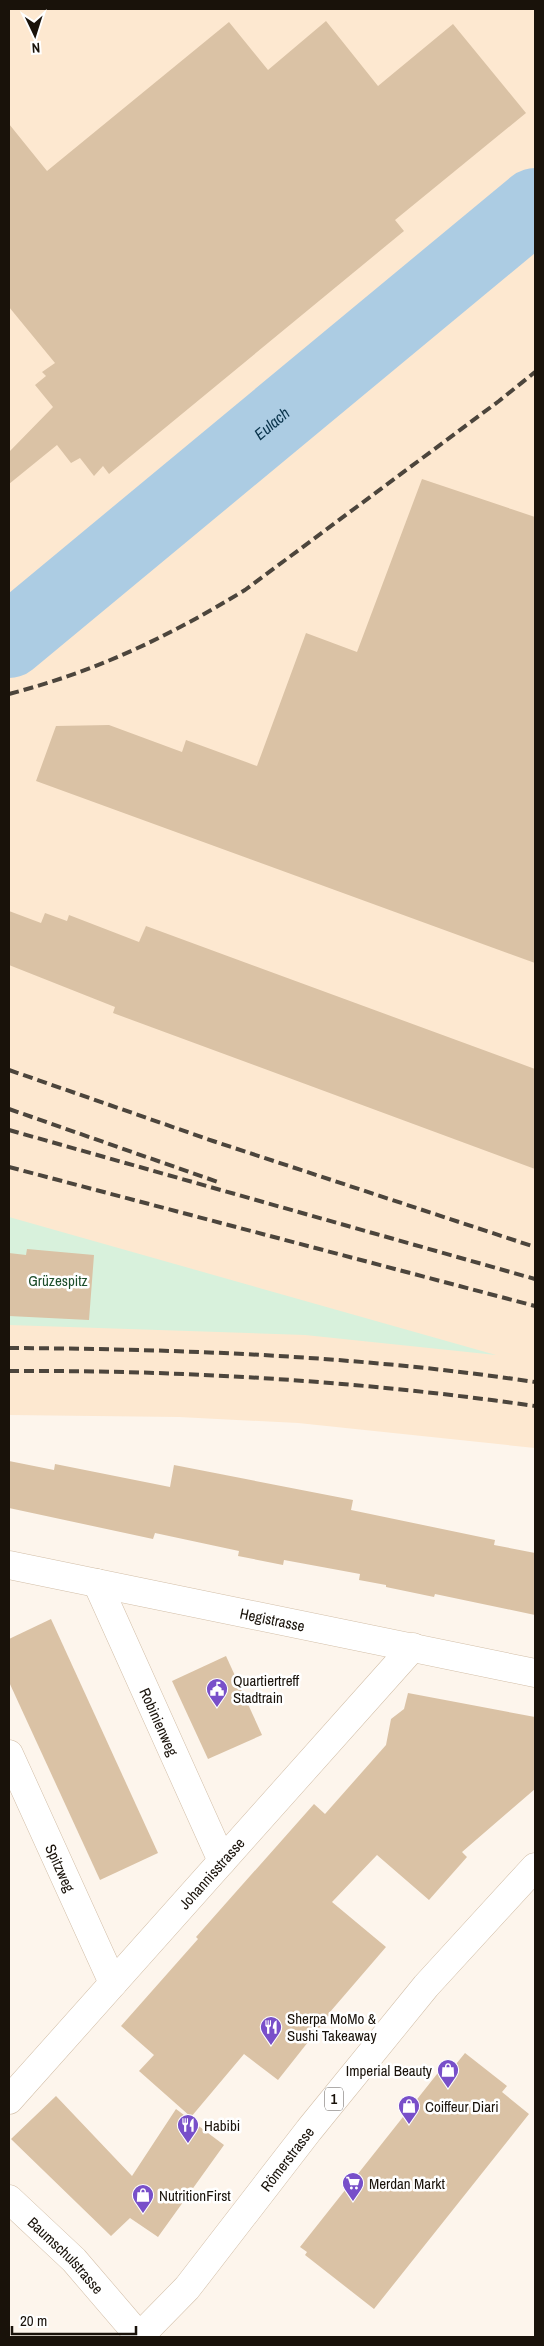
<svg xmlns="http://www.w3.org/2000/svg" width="544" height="2346" font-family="'Archivo Narrow',sans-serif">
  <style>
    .built { fill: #fde8d0 }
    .green { fill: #d8f1dc }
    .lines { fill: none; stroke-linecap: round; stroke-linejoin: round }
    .river { stroke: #accce3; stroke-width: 74 }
    .building { fill: #dac2a5 }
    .minor-casing { stroke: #d2bea7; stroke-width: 29 }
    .major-casing { stroke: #d2bea7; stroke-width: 29 }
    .minor { stroke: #fff; stroke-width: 28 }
    .major { stroke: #fff; stroke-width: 28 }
    .rail { stroke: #4c453c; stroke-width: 4; stroke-dasharray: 10 5; stroke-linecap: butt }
    .labels { text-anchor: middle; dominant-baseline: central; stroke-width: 5; stroke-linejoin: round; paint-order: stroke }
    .shield { fill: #fff; stroke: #5e5954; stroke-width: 1 }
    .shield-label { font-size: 14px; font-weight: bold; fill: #19120a }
    .park-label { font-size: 15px; fill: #1e4e2b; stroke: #fff }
    .street-label { font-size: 15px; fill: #19120a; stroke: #fff }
    .poi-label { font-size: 15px; fill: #19120a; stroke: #fff; text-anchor: start }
    .water-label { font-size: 16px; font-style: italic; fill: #08324a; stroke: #fff }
  </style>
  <rect width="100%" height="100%" fill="#fdf5ec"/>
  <path class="built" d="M9,9H535V1448L298,1423L179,1417L9,1415Z"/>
  <path class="green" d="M9,1217L496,1355L305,1335L9,1325Z"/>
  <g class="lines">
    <path class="river" id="s1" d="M9,641L535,205"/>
  </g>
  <g class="building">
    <path d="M326,21L378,86L453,24L526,113L395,220L404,231L109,474L103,466L94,476L80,458L71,463L57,445L9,484V452L53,407L35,385L46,376L42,372L55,363L9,307V124L47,171L229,22L268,70Z"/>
    <path d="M422,479L535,517V963L36,781L56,726L109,725L182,752L186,740L257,766L306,633L357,652Z"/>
    <path d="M9,911L41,923L45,913L67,921L69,915L139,942L146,926L535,1069V1169L113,1013L115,1007L9,965Z"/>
    <path d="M27,1249L94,1255L89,1320L9,1316V1253L26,1255Z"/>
    <path d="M9,1461L54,1470L55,1464L170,1487L174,1465L353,1500L351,1510L495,1540L494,1545L535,1553V1615L435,1594L434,1597L386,1587V1585L359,1580L360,1574L284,1560L283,1565L238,1556L239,1551L155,1533L153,1539L9,1508Z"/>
    <path d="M51,1619L158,1853L100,1880L9,1682V1639Z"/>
    <path d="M226,1656L262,1735L208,1759L172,1681Z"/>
    <path d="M408,1693L535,1717V1789L462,1852L467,1857L429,1900L377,1855L332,1902L386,1947L330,2012L331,2013L278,2080L244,2054L191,2117L139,2071L154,2055L121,2026L198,1939L196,1937L314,1804L325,1814L386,1745L391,1719L404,1709Z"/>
    <path d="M465,2053L507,2086L502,2092L529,2114L374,2309L305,2255L307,2252L300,2247L441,2069L448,2074Z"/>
    <path d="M56,2096L132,2176L176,2109L224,2145L158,2237L130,2218L111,2236L11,2139Z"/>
  </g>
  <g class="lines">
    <g class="minor-casing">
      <g id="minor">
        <path id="s2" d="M9,1565L535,1673"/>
        <path id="s3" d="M97,1583L222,1861"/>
        <path id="s4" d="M9,1754L113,1983"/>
        <path id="s5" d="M9,2100L413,1647"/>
        <path id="s6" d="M9,2199L74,2260L140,2337"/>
      </g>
    </g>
    <g class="major-casing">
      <g id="major">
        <path id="s7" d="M139,2337L187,2288L309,2130L426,1986L535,1867"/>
      </g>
    </g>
    <use href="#minor" class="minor"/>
    <use href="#major" class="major"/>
    <g class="rail">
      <path d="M9,694C97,671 168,637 245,590L499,401L535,372"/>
      <path d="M9,1070L213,1141L535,1247"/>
      <path d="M9,1109L218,1182"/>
      <path d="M9,1130L535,1279"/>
      <path d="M9,1167L535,1306"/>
      <path d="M9,1348C185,1349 361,1356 535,1382"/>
      <path d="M9,1371C185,1370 361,1381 535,1406"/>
    </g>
  </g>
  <defs>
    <g id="civic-pin" transform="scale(1.125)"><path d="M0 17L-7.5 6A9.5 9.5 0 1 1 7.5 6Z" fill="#784fc9" stroke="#fff"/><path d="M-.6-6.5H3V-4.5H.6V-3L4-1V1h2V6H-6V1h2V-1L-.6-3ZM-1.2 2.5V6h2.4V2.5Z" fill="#fff"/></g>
    <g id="restaurant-pin" transform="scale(1.125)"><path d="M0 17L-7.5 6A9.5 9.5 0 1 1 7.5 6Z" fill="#784fc9" stroke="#fff"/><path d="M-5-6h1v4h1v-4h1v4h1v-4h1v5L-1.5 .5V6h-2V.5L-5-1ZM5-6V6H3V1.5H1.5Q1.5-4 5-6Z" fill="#fff"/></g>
    <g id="shop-pin" transform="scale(1.125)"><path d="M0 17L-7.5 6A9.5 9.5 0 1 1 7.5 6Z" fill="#784fc9" stroke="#fff"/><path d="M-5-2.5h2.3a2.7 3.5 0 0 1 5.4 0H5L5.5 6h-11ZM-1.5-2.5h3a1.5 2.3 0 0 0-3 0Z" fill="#fff"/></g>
    <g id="supermarket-pin" transform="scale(1.125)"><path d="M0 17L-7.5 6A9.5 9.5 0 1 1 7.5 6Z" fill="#784fc9" stroke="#fff"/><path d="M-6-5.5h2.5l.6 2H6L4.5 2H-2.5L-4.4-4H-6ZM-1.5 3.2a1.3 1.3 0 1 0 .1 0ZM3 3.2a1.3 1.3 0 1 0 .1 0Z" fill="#fff"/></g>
  </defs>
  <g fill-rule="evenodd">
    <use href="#civic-pin" x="217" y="1689"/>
    <use href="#restaurant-pin" x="271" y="2027"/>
    <use href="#shop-pin" x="448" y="2070"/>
    <use href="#shop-pin" x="409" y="2106"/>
    <use href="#restaurant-pin" x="188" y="2125"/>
    <use href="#supermarket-pin" x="353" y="2183"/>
    <use href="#shop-pin" x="143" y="2195"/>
  </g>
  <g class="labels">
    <rect class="shield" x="325" y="2087.5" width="18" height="23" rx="4"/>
    <g class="shield-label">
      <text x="334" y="2099">1</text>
    </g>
    <g class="park-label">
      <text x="58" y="1280">Grüzespitz</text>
    </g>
    <g class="street-label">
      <text stroke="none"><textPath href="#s2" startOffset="269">Hegistrasse</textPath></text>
      <text stroke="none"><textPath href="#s3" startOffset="152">Robinienweg</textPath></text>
      <text stroke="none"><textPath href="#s4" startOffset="125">Spitzweg</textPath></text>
      <text stroke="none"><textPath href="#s5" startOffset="304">Johannisstrasse</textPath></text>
      <text stroke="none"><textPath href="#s7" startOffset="232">Römerstrasse</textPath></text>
      <text stroke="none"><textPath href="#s6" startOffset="80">Baumschulstrasse</textPath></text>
    </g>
    <g class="poi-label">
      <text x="233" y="1680">Quartiertreff<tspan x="233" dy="17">Stadtrain</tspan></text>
      <text x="287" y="2018">Sherpa MoMo &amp;<tspan x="287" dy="17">Sushi Takeaway</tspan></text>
      <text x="432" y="2070" text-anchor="end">Imperial Beauty</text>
      <text x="425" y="2106">Coiffeur Diari</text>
      <text x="204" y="2125">Habibi</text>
      <text x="369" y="2183">Merdan Markt</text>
      <text x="159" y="2195">NutritionFirst</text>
    </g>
    <g class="water-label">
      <text stroke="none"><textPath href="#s1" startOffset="341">Eulach</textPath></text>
    </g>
  </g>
  <rect width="544" height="2346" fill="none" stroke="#19120a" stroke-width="20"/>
  <g transform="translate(35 35) rotate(176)" stroke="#ffffff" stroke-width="4" paint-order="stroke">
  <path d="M0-4L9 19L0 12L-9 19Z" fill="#19120a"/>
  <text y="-8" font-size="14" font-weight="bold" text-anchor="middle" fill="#19120a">N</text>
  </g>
  <path d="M12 2326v8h124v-8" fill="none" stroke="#19120a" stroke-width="2.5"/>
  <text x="20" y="2326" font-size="15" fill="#19120a" stroke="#ffffff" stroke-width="4" paint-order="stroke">20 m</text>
</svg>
